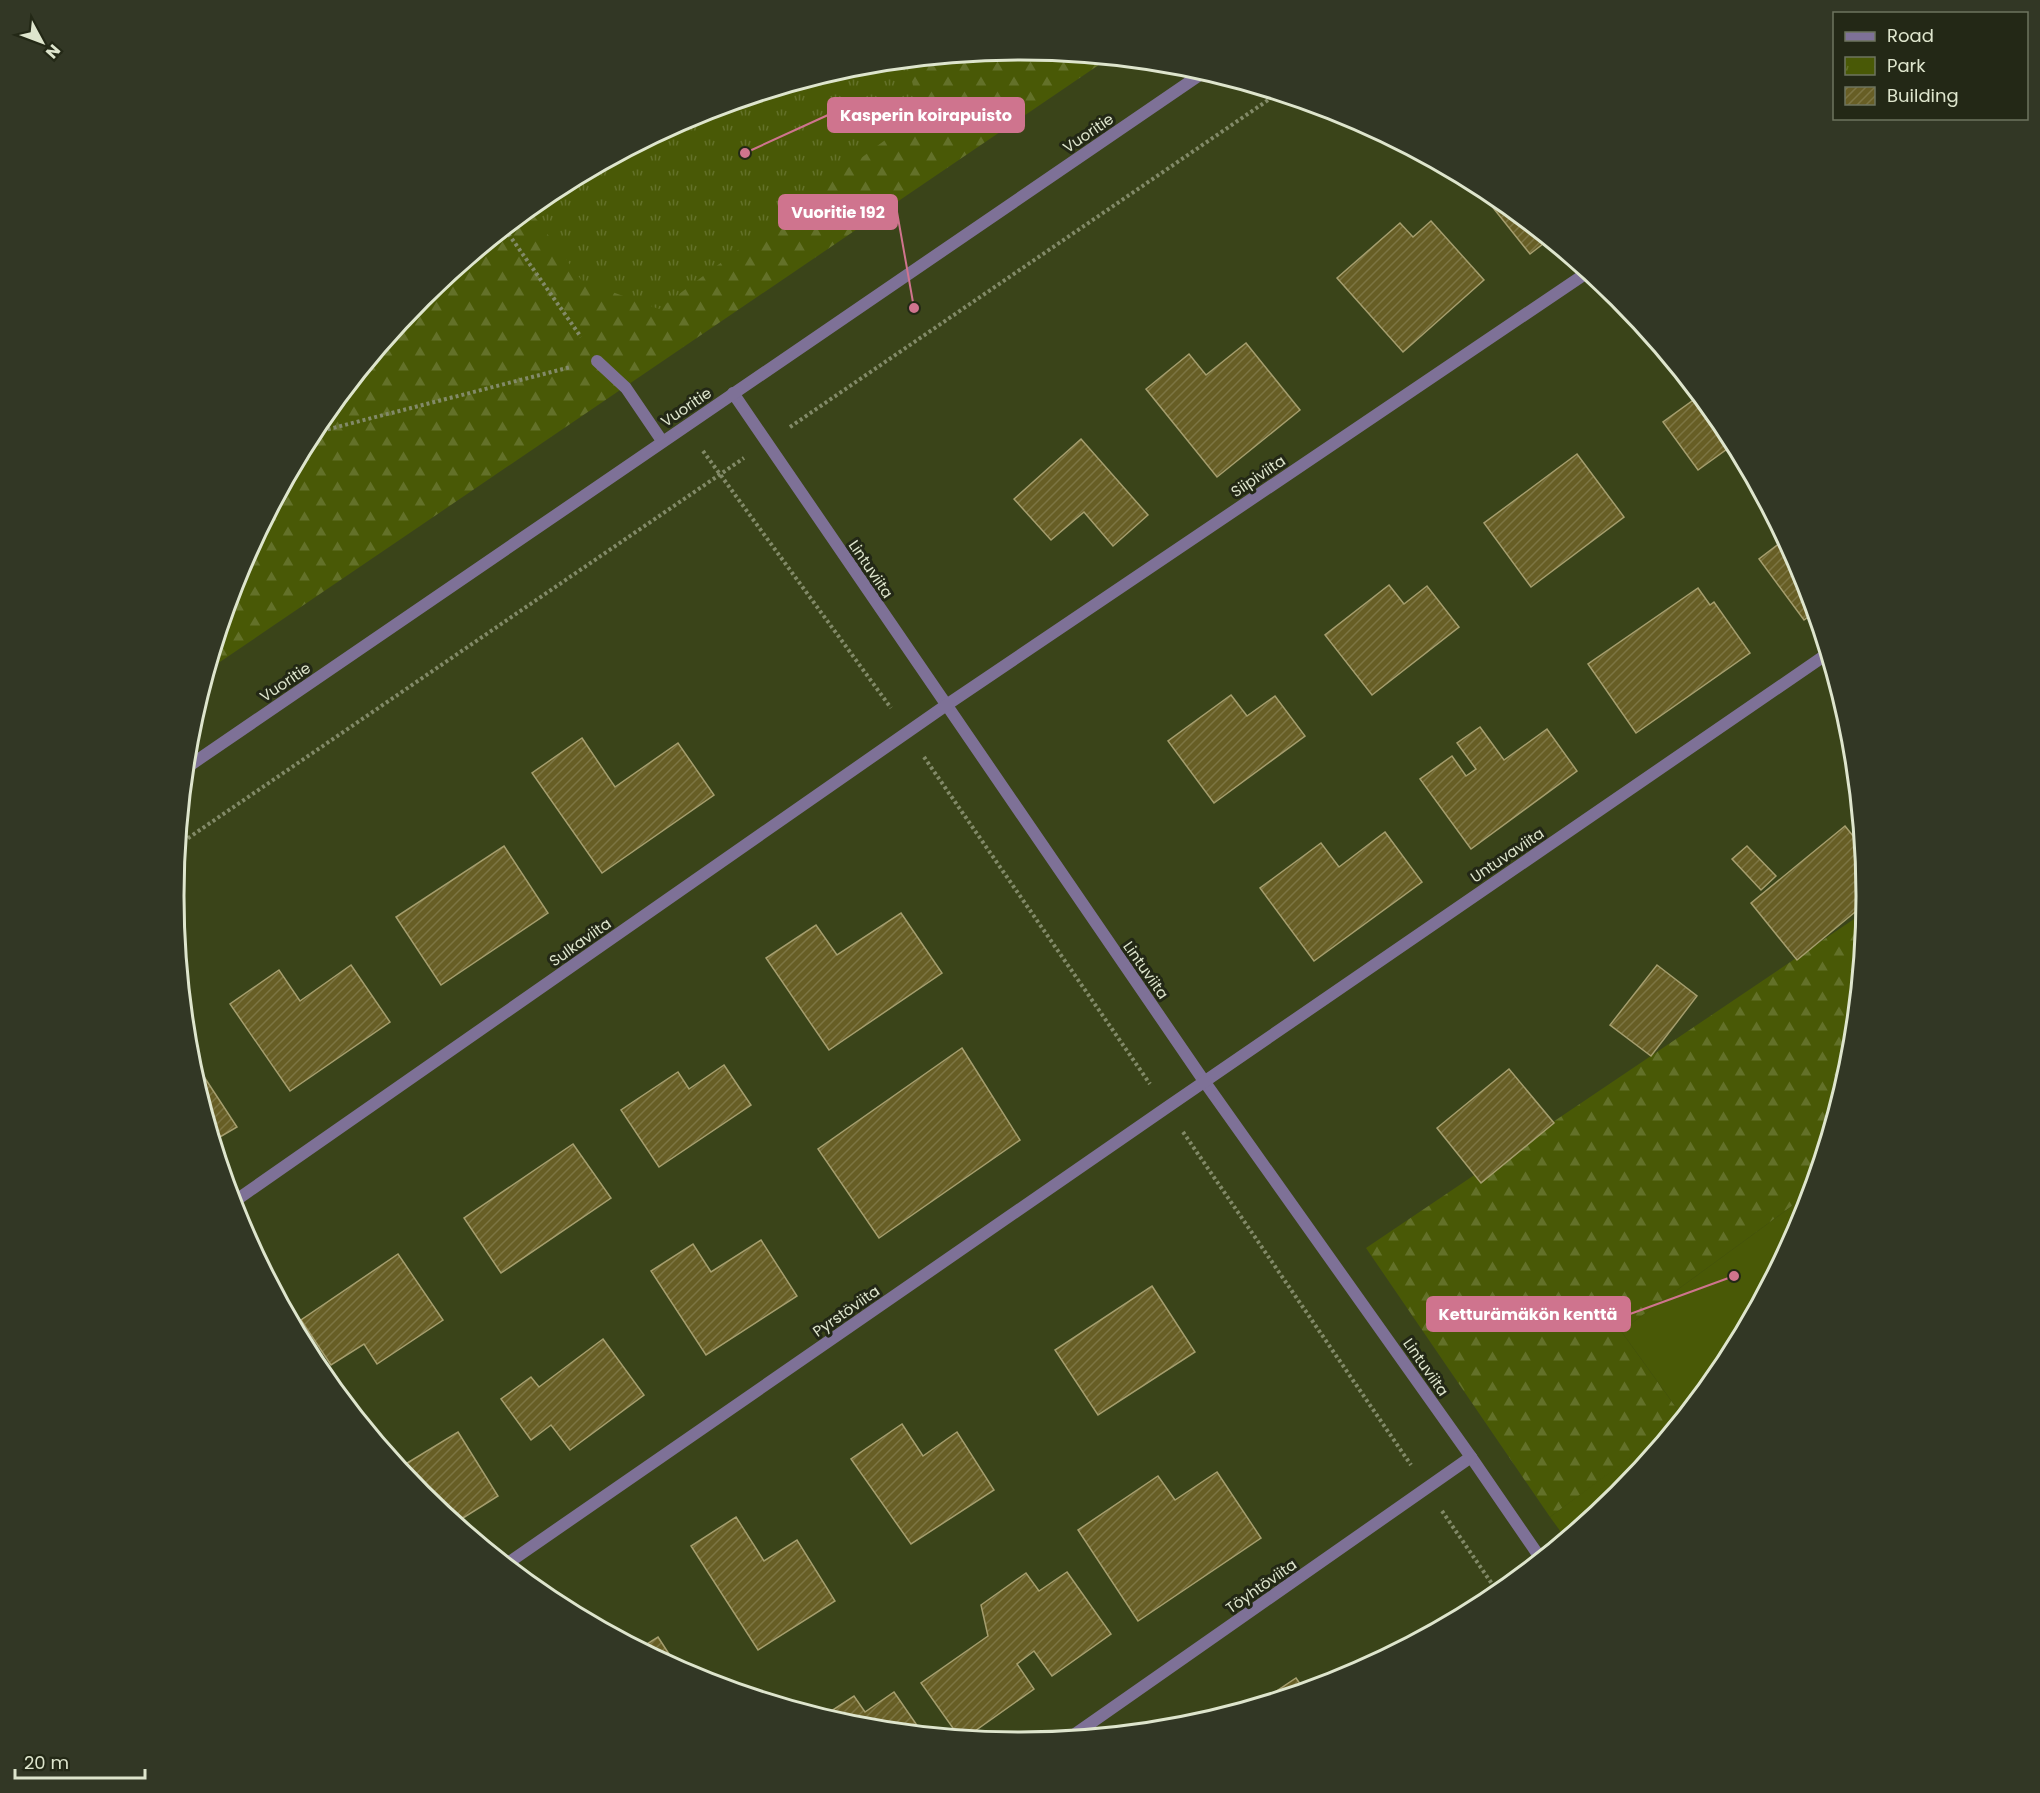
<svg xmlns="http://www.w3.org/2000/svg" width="2040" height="1793" font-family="Poppins,sans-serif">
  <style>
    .forest { fill: url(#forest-firs) }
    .park { fill: url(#park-tufts) }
    .garden { fill: #495906 }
    .building { fill: url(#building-hatch); stroke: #a59e6e; stroke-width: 1.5 }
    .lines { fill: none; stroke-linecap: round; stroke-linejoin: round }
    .path { stroke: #828a68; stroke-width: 4; stroke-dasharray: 3 3; stroke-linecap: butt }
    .service { stroke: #7e7197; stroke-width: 12 }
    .minor { stroke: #7e7197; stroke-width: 12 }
    .tertiary { stroke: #7e7197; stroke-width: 12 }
    .labels { text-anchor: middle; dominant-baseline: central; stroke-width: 6; stroke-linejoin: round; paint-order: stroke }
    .street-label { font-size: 15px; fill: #dee5cd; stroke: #232816 }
    .rim { fill: none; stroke: #dee5cd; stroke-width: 3 }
    .leader { fill: none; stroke: #cf748e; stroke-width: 2 }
    .callout-dot { fill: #cf748e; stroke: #232816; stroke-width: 2 }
    .callout { fill: #cf748e; stroke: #cf748e; stroke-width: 2 }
    .callout-label { font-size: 16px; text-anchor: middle; font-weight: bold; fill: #fff }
  </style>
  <defs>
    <pattern id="forest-firs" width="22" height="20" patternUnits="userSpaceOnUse" patternTransform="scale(1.5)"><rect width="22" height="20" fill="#495906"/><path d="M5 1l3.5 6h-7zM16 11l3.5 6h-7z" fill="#637129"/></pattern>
    <pattern id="park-tufts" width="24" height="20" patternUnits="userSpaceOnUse" patternTransform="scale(1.5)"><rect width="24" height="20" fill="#495906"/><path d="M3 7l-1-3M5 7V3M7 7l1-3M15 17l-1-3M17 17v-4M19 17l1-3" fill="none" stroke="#637129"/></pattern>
    <pattern id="building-hatch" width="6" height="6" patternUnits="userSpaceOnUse" patternTransform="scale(1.5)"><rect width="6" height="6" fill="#675e25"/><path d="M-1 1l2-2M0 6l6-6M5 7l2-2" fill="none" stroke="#7c7543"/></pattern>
  </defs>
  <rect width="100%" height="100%" fill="#3a4419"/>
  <g class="forest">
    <path d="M1020,50L1109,58L208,670L238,572L316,426L421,297L550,192L696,114L855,66Z"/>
    <path d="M1866,911L1851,1062L1811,1192L1621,1331L1683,1417L1639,1471L1629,1459L1550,1517L1366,1248Z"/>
  </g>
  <path class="park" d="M907,61L920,114L659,309L582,281L529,209L550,192L696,114L855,66Z"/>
  <g class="garden">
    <path d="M1811,1192L1802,1221L1724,1367L1683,1417L1621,1331Z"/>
    <path d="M1629,1458L1639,1471L1619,1496L1566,1539L1550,1517Z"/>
  </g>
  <g class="building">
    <path d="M1498,198L1548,240L1530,254L1490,204Z"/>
    <path d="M1431,221L1484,280L1403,352L1337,278L1400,223L1413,237Z"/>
    <path d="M1246,343L1300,410L1217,477L1146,389L1189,354L1206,375Z"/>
    <path d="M1699,396L1724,426L1734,444L1698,470L1663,422Z"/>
    <path d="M1081,439L1148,515L1113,546L1084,512L1051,540L1014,499Z"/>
    <path d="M1577,454L1624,517L1531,587L1484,523Z"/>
    <path d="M1785,539L1803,573L1815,612L1804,620L1759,559Z"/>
    <path d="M1389,585L1404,604L1427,586L1459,627L1372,695L1325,635Z"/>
    <path d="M1698,588L1710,605L1714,602L1750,653L1636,733L1588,664Z"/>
    <path d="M1231,695L1247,716L1275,696L1305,736L1214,803L1168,741Z"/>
    <path d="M1480,727L1504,760L1547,729L1577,771L1471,849L1420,779L1452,756L1466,776L1476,769L1457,743Z"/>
    <path d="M582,738L615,787L678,743L714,795L602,873L532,773Z"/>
    <path d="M1845,826L1862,847L1866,903L1797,960L1751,903Z"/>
    <path d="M1385,832L1422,882L1314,961L1260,888L1321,843L1339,867Z"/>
    <path d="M504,846L548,913L441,985L396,917Z"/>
    <path d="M1747,846L1776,876L1761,890L1732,859Z"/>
    <path d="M901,913L942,973L829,1050L766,958L816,925L837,955Z"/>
    <path d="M351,965L390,1022L290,1091L230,1004L279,970L300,1001Z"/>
    <path d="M1657,965L1697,996L1651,1056L1610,1025Z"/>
    <path d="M962,1048L1020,1140L879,1238L818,1149Z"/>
    <path d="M195,1063L237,1127L213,1141L191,1066Z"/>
    <path d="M724,1065L751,1105L659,1167L621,1110L678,1072L689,1089Z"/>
    <path d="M1509,1069L1554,1123L1481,1183L1437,1128Z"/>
    <path d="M573,1144L611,1198L501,1273L464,1218Z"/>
    <path d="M761,1240L797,1296L706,1355L651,1271L693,1244L711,1272Z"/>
    <path d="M398,1254L443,1320L377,1364L364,1344L331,1365L301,1320Z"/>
    <path d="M1152,1286L1195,1352L1098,1415L1055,1350Z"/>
    <path d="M603,1339L644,1395L570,1450L551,1425L531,1440L501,1399L531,1377L539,1387Z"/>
    <path d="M902,1424L923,1456L957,1432L994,1490L911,1544L851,1459Z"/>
    <path d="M458,1432L498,1496L455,1523L421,1495L399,1468Z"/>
    <path d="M1217,1472L1261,1538L1138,1621L1078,1530L1158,1476L1175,1500Z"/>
    <path d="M736,1517L764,1561L797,1540L835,1601L758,1650L691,1546Z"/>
    <path d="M1067,1572L1111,1634L1052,1676L1034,1651L1017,1664L1034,1689L965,1738H960L921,1683L988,1636L981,1605L1026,1573L1039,1591Z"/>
    <path d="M658,1637L680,1671L639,1649Z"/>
    <path d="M1296,1678L1305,1691L1254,1706Z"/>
    <path d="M894,1692L923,1734L854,1727L822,1717L854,1696L865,1712Z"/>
  </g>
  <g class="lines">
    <g class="path">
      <path d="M505,229L581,337"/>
      <path d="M790,427L1277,94"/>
      <path d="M311,436L325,430L571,367"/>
      <path d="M703,451L891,708"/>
      <path d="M924,757L1150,1084"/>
      <path d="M178,845L744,458"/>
      <path d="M1183,1132L1411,1465"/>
      <path d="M1442,1511L1499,1594"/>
    </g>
    <path class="service" d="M597,361L626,388L662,441"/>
    <g class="minor">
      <path d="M733,393L1204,1081L1471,1457L1541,1559"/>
      <path d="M232,1203L945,706L1588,272"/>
      <path d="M505,1565L1166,1108L1827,654"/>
      <path d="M1068,1739L1471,1457"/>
    </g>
    <path class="tertiary" d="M186,768L1204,72"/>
  </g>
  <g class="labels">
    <g class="street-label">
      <text transform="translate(1088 133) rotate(-34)">Vuoritie</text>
      <text transform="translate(686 407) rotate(-34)">Vuoritie</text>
      <text transform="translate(1258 476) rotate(-34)">Siipiviita</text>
      <text transform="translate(871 569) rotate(56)">Lintuviita</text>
      <text transform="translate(285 682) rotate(-34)">Vuoritie</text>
      <text transform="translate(1507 855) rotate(-34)">Untuvaviita</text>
      <text transform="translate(580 942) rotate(-35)">Sulkaviita</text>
      <text transform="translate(1146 970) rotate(55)">Lintuviita</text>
      <text transform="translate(846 1311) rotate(-35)">Pyrstöviita</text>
      <text transform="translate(1426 1367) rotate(55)">Lintuviita</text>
      <text transform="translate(1261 1586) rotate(-35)">Töyhtöviita</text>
    </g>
  </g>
  <path d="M0 0H2040V1793H0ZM184 896a836 836 0 1 1 1672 0a836 836 0 1 1-1672 0Z" fill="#323725" fill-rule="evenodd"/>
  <path class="rim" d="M184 896a836 836 0 1 1 1672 0a836 836 0 1 1-1672 0Z"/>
  <path class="leader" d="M745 153L828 115M914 308L897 212M1734 1276L1630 1314"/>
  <g class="callout-dot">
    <circle cx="745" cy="153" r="6"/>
    <circle cx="914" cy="308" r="6"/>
    <circle cx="1734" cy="1276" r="6"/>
  </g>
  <g class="callout">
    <rect x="828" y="98" width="196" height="34" rx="6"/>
    <rect x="779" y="195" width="118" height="34" rx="6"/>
    <rect x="1427" y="1297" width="203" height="34" rx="6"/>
  </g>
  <g class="callout-label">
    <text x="926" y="121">Kasperin koirapuisto</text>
    <text x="838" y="218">Vuoritie 192</text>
    <text x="1528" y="1320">Ketturämäkön kenttä</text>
  </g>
  <rect x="1833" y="12" width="195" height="108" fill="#232816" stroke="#6e745f" stroke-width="1.5"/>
  <rect x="1845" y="32" width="30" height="9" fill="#7e7197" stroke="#6e745f" stroke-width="1.5"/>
  <text x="1887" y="42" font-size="18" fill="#dee5cd">Road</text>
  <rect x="1845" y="57" width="30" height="18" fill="url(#park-tufts)" stroke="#6e745f" stroke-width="1.5"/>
  <text x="1887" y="72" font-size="18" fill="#dee5cd">Park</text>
  <rect x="1845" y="87" width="30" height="18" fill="url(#building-hatch)" stroke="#6e745f" stroke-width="1.5"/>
  <text x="1887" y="102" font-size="18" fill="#dee5cd">Building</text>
  <g transform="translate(42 42) rotate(131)" stroke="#232816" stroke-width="4.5" paint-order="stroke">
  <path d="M0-4.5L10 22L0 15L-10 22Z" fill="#dee5cd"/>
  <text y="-9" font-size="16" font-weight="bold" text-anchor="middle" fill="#dee5cd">N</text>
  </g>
  <path d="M15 1769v9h130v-9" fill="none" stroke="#dee5cd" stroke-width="3"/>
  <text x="24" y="1769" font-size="18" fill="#dee5cd" stroke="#232816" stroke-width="4.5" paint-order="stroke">20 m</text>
</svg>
